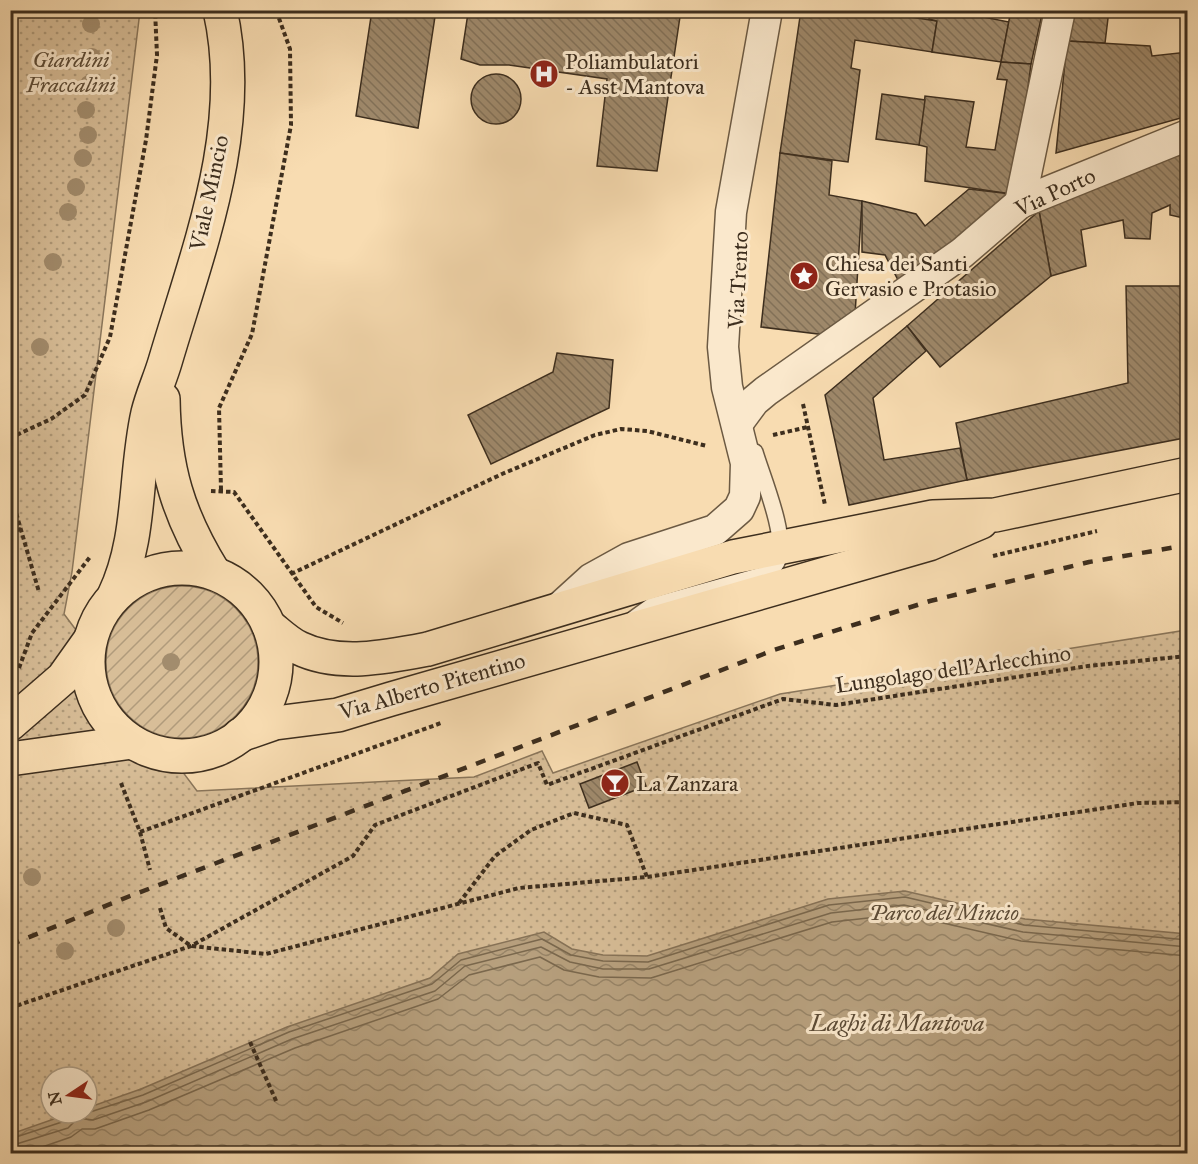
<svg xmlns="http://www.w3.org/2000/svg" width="1198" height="1164" font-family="'IM FELL Great Primer',serif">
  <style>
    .park { fill: url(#park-dots); stroke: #8a765b; stroke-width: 1.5; fill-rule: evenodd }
    .garden { fill: url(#garden-furrows); stroke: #8a765b; stroke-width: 1.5 }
    .water { fill: url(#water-waves); stroke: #877358; stroke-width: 1.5 }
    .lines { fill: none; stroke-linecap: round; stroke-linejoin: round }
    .shore { stroke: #7a684e; stroke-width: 1.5 }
    .building { fill: url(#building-back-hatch); stroke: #3d2e1e; stroke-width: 1.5 }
    .lane-casing { stroke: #6c5a43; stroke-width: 18 }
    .street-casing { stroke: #6c5a43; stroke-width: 33 }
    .primary-casing { stroke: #3d2e1e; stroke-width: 36 }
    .path { stroke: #3d2e1e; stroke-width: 4; stroke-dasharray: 4.5 3; stroke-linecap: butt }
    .lane { stroke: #fae8cc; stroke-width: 15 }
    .street { stroke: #fae8cc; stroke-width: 30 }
    .primary { stroke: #f8dcb1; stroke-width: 33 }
    .rail { stroke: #3d2e1e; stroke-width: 4.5; stroke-dasharray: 10 10; stroke-linecap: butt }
    .tree { fill: #a28c6d }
    .labels { text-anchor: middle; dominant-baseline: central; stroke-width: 6; stroke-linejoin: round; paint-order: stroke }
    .park-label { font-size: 22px; font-style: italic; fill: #5c4b36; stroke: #fae8cc }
    .poi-label { font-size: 22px; fill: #3d2e1e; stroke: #fae8cc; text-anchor: start }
    .street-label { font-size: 22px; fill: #3d2e1e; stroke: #fae8cc }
    .water-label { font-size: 24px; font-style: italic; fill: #5c4b36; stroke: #fae8cc }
  </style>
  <defs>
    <pattern id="park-dots" width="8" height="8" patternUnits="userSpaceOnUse" patternTransform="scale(1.5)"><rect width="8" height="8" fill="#d8be98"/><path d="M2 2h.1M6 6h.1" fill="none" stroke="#b09b7b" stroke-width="1.8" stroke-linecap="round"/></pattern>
    <pattern id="garden-furrows" width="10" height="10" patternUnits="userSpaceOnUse" patternTransform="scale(1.5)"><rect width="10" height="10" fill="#d8be98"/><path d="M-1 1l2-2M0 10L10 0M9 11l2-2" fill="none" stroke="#b09b7b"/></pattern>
    <pattern id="water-waves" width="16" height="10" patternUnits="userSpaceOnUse" patternTransform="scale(1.5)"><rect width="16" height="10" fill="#b8a17f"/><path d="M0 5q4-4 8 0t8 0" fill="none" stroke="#978467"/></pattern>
    <pattern id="building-back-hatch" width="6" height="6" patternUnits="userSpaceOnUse" patternTransform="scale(1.5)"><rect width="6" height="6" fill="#9e886a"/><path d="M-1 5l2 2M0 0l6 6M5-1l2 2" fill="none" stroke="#827057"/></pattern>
  </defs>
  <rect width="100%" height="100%" fill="#f8dcb1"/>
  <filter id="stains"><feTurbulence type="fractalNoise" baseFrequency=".00333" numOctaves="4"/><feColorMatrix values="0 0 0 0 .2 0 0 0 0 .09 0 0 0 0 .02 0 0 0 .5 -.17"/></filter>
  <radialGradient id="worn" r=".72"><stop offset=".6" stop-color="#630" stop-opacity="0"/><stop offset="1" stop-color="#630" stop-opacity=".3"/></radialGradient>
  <path class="park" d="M10,11H140L72,572L64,614L197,791L474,777L542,751L553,773L780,694L1187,630V1153H11ZM51,1077H87V1113H51Z"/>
  <circle class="garden" cx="182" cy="662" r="76"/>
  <path class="water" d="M905,891L1025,919L1187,934V1153H11V1134L71,1113H87V1108L141,1089L287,1027L430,978L458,954L544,932L572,949L603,955L647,956L828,899Z"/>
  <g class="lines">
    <g class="shore">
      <path d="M87,1113L143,1095L289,1032L432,984L461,960L542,939L571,955L603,961L648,962L829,905L905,897L1024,925L1188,940"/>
      <path d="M10,1139L65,1121L70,1113"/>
      <path d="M10,1146L68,1128L78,1118L93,1120L146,1102L292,1039L435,991L465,966L541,947L570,962L603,969H649L831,913L904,905L1023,932L1188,947"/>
      <path d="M22,1154L71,1137L82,1129H95L149,1110L295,1048L438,999L469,975L540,957L564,970L599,977L651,978L832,922L904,914L1021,941L1188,956"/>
    </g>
  </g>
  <g class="building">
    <path d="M372,10H436L418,128L356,116Z"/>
    <path d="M454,10H681L657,171L597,166L607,79L509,65H480L461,59L468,13Z"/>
    <path d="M801,10H863L937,21L932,52L855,40L851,68L860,70L848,162L780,153Z"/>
    <path d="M930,10H948L1009,22L1001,62L932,52L937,21L929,19Z"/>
    <path d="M1011,10H1043L1031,64L1001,62Z"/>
    <path d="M1073,10H1109L1105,43L1067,41Z"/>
    <path d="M1067,41L1150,46L1152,56L1188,52V116L1056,153Z"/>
    <path d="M1001,62L1031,64L1015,192L1011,194L925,181L927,147L919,145L925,96L974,102L966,147L995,150L1007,80L997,79Z"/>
    <circle cx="496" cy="99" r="25"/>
    <path d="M882,94L925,100L919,145L876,139Z"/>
    <path d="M780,153L832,161L829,195L862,201L855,315L826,335L761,327Z"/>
    <path d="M1188,154V219L1170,215V205L1152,213L1150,239L1125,238L1123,220L1081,230L1086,266L1051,276L1039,211L1175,156Z"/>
    <path d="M969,189L1011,194L959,244L899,282L885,255L862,252V201L916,214L925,226Z"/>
    <path d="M1039,211L1051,276L940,367L907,326Z"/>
    <path d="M1126,286H1188L1187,412L1184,438L967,480L956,423L1128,383Z"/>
    <path d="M907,326L926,351L873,398L884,460L960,448L967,480L849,505L825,395Z"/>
    <path d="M557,353L613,360L609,408L491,464L468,415L553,372Z"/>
    <path d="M637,762L646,786L589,808L580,784Z"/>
  </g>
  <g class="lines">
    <g class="lane-casing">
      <path id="lane" d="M633,619L651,606L762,575C769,571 775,568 778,560C788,537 762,476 755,452"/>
    </g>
    <g class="street-casing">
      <g id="street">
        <path d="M1020,203L1060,10"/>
        <path d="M737,424L754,401L766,391L962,253L1020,203L1188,135"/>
        <path d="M558,609L591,579L629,558L715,530L739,509L745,496L746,463L727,387L723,347L731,212L767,10"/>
      </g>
    </g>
    <g class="primary-casing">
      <g id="primary">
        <path d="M163,399C164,468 178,515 214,573"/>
        <circle cx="182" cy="662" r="94"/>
        <path d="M114,596C142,538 134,475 148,413C152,396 160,379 165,362C198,250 247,128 220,10"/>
        <path d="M269,626C278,633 288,643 299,648C338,667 387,657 428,649L733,557L933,517L995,515L1188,474"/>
        <path d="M10,724L63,678L90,640"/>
        <path d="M240,735L275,723L338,715L391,699L929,544L981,522"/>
        <path d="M10,759L132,742"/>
      </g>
    </g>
    <g class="path">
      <path d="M803,404L825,505"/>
      <path d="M773,435L808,427"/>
      <path d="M10,438L51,419L85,395L110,337L146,140L157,55L155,10"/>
      <path d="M221,490L219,408L252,334L291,125L290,49L276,10"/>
      <path d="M211,491L234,492L316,607L343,623"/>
      <path d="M10,492L39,592"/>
      <path d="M10,532L21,529"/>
      <path d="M993,556L1097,531"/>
      <path d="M291,574L502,474L595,435L621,429L647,431L707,446"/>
      <path d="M19,668L32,633L90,557"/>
      <path d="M121,783L140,832L150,870"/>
      <path d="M140,832L441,723"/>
      <path d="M459,903L495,856L531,830L574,813L627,825L647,877"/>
      <path d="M160,908L166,928L191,946L266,954L519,888L647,877L1138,803L1188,802"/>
      <path d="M10,1008L191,946L353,856L375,825L538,763L547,785L783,699L836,705L1088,666L1188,656"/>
      <path d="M250,1042L277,1103"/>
    </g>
    <use href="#lane" class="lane"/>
    <use href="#street" class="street"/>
    <use href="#primary" class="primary"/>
    <path class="rail" d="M10,945L130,896L774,650L930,601L1089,562L1188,545"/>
  </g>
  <g class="tree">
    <circle cx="91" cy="24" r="9"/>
    <circle cx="92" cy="57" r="9"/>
    <circle cx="89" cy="84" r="9"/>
    <circle cx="86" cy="110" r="9"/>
    <circle cx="88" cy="135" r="9"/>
    <circle cx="83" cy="158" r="9"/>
    <circle cx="76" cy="187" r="9"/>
    <circle cx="68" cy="212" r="9"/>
    <circle cx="53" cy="262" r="9"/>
    <circle cx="40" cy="347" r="9"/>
    <circle cx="171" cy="662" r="9"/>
    <circle cx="32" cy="877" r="9"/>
    <circle cx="116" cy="928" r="9"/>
    <circle cx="65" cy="951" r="9"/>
  </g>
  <defs>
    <g id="hospital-disc" transform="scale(1.5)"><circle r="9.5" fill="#8f2418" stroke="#fae8cc"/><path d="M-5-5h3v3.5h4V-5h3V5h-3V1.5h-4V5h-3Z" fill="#fff"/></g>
    <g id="sight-disc" transform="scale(1.5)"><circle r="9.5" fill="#8f2418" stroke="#fae8cc"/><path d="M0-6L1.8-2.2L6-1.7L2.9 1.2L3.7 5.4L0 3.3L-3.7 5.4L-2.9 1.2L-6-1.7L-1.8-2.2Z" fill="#fff"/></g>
    <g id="bar-disc" transform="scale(1.5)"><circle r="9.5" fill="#8f2418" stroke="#fae8cc"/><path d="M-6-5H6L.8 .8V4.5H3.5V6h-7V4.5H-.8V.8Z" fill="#fff"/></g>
  </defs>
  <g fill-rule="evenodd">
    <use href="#hospital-disc" x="544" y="74"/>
    <use href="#sight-disc" x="804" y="276"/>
    <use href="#bar-disc" x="615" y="783"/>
  </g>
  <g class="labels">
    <g class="park-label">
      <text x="71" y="59">Giardini<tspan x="71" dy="25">Fraccalini</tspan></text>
      <text x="944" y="912">Parco del Mincio</text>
    </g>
    <g class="poi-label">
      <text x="565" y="61">Poliambulatori<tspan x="565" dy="25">- Asst Mantova</tspan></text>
      <text x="825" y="263">Chiesa dei Santi<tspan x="825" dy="25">Gervasio e Protasio</tspan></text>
      <text x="636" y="783">La Zanzara</text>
    </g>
    <g class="street-label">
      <text transform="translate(1055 192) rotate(-25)">Via Porto</text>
      <text transform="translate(209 193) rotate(-78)">Viale Mincio</text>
      <text transform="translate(738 280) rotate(-87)">Via Trento</text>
      <text transform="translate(953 669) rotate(-8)">Lungolago dell'Arlecchino</text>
      <text transform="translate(432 686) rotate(-16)">Via Alberto Pitentino</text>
    </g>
    <g class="water-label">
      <text x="897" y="1023">Laghi di Mantova</text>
    </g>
  </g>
  <rect width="1198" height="1164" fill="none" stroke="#f8dcb1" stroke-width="36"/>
  <rect x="12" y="12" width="1174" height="1140" fill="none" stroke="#3d2e1e" stroke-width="3"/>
  <rect x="18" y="18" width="1162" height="1128" fill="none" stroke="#3d2e1e" stroke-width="1.5"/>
  <g transform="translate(69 1095) rotate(257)"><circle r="28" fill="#fae8cc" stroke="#ae9e86" stroke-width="1.5"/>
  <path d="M0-4.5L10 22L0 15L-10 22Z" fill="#8f2418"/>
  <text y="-9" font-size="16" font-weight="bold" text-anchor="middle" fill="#3d2e1e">N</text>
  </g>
  <rect width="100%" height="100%" filter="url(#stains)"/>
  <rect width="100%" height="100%" fill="url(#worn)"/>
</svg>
